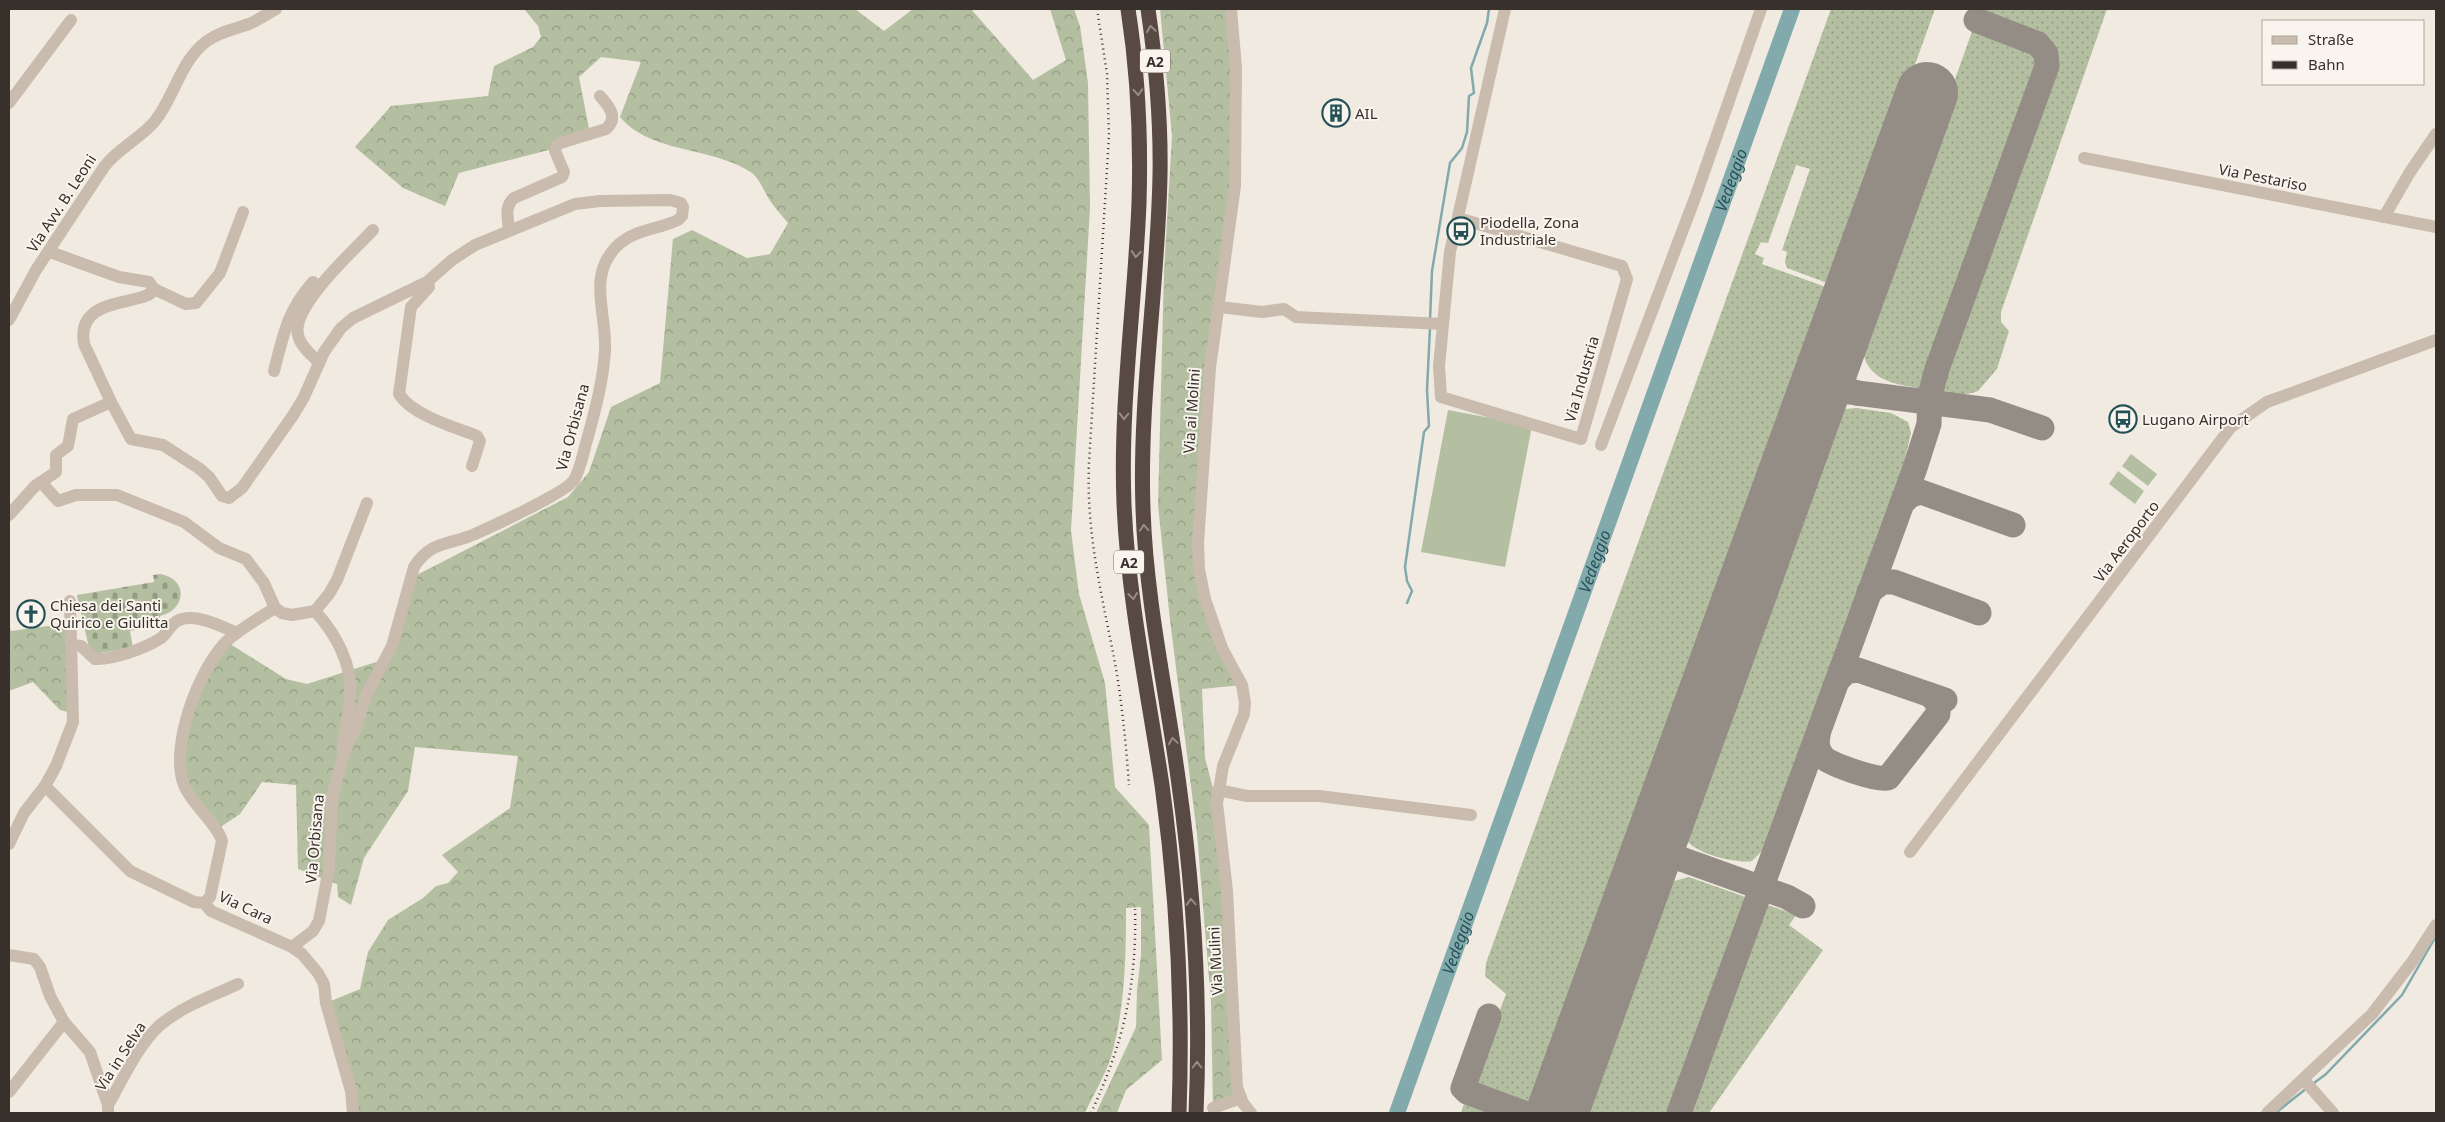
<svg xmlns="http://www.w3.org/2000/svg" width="2445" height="1122" font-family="'Noto Sans',sans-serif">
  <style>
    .grass { fill: url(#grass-dots) }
    .forest { fill: url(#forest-crowns) }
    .cemetery { fill: url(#cemetery-stones) }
    .pitch { fill: #b4bfa1 }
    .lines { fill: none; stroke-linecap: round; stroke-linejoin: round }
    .stream { stroke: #82a9ac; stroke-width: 2.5 }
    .river { stroke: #82a9ac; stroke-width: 16 }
    .taxiway { stroke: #948d86; stroke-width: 25 }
    .runway { stroke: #948d86; stroke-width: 62 }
    .minor { stroke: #c9bbad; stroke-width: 12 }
    .highway { stroke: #584a43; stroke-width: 15 }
    .rail { stroke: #38302b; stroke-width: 2.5; stroke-dasharray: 1 4; stroke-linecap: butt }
    .oneway { stroke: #988e87 }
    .labels { text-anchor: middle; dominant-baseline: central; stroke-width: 4; stroke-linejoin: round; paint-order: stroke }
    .shield { fill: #f9f4ed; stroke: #726b65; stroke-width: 1 }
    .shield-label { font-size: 14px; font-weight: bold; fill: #38302b }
    .poi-label { font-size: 15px; fill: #38302b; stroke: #f9f4ed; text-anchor: start }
    .street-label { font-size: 15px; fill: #38302b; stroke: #f9f4ed }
    .water-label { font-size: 16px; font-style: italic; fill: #245156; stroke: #f9f4ed }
  </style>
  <defs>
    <pattern id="grass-dots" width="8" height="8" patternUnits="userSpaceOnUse" patternTransform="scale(1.25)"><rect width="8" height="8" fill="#b4bfa1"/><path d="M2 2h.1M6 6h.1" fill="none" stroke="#939c83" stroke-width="1.8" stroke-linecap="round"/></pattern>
    <pattern id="forest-crowns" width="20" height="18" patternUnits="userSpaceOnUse" patternTransform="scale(1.25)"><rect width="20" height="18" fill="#b4bfa1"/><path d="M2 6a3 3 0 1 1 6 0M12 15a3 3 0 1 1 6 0" fill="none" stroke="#939c83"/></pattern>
    <pattern id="cemetery-stones" width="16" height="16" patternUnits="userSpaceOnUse" patternTransform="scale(1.25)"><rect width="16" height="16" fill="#b4bfa1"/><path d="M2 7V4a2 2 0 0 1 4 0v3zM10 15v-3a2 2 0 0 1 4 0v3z" fill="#939c83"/></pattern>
  </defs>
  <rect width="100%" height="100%" fill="#f1eae1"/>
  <g class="grass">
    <path d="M1831,9H1935L1835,286L1787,268L1785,262L1787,252L1782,250L1810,169L1796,165L1768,243L1761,242L1755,254L1764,258L1762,264L1834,290L1540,1101L1521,1107L1473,1088L1472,1083L1506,994L1485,976L1486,963Z"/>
    <path d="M1980,9H2107L2001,312V322L2009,331L1997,369L1978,391C1963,397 1948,393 1933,390C1900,385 1862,384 1862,341Z"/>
    <path d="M1856,408L1891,413L1908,422L1911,433L1903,468L1779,812L1762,851L1752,861C1738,864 1694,854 1686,839C1684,835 1685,828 1686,824L1832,418L1845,409Z"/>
    <path d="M1689,877L1796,915L1789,925L1823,950L1709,1113H1582L1661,893L1674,881Z"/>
    <path d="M1466,1097H1467L1506,1113H1461Z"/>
  </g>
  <g class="forest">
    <path d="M524,9H855L884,31L913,9H971L1033,80L1066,60L1050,9H1074L1080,26L1088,83L1090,208L1071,531L1079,594L1105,683L1115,787L1149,825L1162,1060L1126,1090L1117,1113H1096L1136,1027L1137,990L1141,955V907L1126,908C1126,958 1125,1009 1111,1057C1105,1076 1093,1095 1085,1113H353L326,1003L360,989L368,952L388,920L423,898L436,886L448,883L458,872L442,855L510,808L518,756L415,747L408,791L364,858L351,905L338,897L337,884L298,869L296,785L262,782L240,814L216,830L183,784L187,717L227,642L286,679L307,684L392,657L411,578L568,497L589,472L611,407L660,383L673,239L692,230L747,258L770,254L788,223C782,216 776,209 771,202C765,194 760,179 752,173C712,146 651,154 620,117L641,62L601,57L579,77L591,139L459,173L445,206L403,188L355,147L391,106L488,96L494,66L533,47L541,37L538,26Z"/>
    <path d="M1160,9H1231L1235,186L1220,307L1199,569L1242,685L1202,689L1205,758L1217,803L1241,1098L1213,1108L1211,1002L1197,834L1170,620L1158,505L1164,271L1172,136Z"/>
    <path d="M9,622L11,631L71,623L75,714L60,710L33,682L9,691Z"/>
  </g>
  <path class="cemetery" d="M161,574C189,580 186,610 160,616L161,625L130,631L133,648L93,654L89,648L77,595L154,582L153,575Z"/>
  <g class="pitch">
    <path d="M1448,410L1532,426L1505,567L1421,552Z"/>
    <path d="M2131,454L2157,474L2148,486L2122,466Z"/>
    <path d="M2118,471L2144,491L2135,504L2109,484Z"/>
  </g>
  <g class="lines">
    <g class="stream">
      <path d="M1430,320L1432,271L1450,163L1462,148L1467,132L1469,96L1474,93L1471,68L1487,23L1489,9"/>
      <path d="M1407,603L1412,591L1407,581L1405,567L1424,432L1429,426L1427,390L1430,328"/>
      <path d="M2314,1083L2326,1074L2402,995L2436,936"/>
      <path d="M2278,1111L2307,1088"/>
    </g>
    <path class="river" id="s1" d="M1397,1113L1792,9"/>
    <g class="taxiway">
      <path d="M1857,393L1990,410L2042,428"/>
      <path d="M1804,432C1817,403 1820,387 1857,393C1818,382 1836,348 1844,322"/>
      <path d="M1902,503L1911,495L1921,492L2013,525"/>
      <path d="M1869,592L1882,582H1894L1979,613"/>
      <path d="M1839,679L1846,672L1858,670L1945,700"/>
      <path d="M1818,736C1816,744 1818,752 1824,758C1833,765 1877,781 1888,778L1938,714V703L1930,695"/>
      <path d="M1681,859L1787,897L1803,906"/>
      <path d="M1642,884C1650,867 1660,853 1681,859C1663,850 1663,834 1666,817"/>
      <path d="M1489,1016L1463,1088L1467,1092L1524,1113"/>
      <path d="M1679,1113L1915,468L1929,424L1930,395L1937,369L2047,66L2046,54L2038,44L1976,20"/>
    </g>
    <path class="runway" d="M1557,1113L1927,93"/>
    <g class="minor">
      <path d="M1231,9L1236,68L1235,186L1210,368L1198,543L1199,569L1205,599L1222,648L1242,685L1245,703L1244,714L1223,766L1217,803L1227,891L1237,1087L1243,1103L1251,1113"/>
      <path d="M9,103L71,20"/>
      <path d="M2084,158L2436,227"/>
      <path d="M2384,217L2410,172L2436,134"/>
      <path d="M1458,218L1622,266L1627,279L1581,439L1441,397L1439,366L1450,252L1505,9"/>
      <path d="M509,230C508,218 504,207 514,198L562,177L564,172L555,151L557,144L606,129C619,118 609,106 600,96"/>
      <path d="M428,284L429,287L411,307L399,394C412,415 454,427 477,436L480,441L472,466"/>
      <path d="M154,289L186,304L196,303L220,273L243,212"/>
      <path d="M1220,307L1262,312L1284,309L1296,317L1443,324"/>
      <path d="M9,320L36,270L104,167C118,148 140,139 155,121C175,96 180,61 207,41C219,32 234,29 249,24C258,20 267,14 276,9"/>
      <path d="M319,363C312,355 300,346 298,335C291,307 353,251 373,230"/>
      <path d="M274,371C283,336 288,309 313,282"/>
      <path d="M111,402L131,439L163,445L200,469L209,477L222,496L229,498L242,488L294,414L304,397L324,352L341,328L353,318L427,282L452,260L475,245L575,204L600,201L670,200L681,203L683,207L682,216L678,220C658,230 633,229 616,247C587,277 607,313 605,351C603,382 595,411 587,440C583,453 581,468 574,480C567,492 493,526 475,534C451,545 431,540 414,567L392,646L366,695L357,725L344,753L332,797L329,869L319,921L313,931L292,947"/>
      <path d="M1601,445L1695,198L1761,9"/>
      <path d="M41,482L58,501L76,495H117L184,522L219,548L246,559L264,583L275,608L282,613L292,615L315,611L329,594L337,580L367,503"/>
      <path d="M9,515L35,486L56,472V455L68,446L73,419L111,402L84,344C75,293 148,307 154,289L149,282L119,277L50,252"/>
      <path d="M315,611C335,633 353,664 350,696C349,714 343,732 343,750"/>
      <path d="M72,645L81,646L95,659C113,660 146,648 161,638C168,633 170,625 177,621C194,612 221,626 237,633"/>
      <path d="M45,786L130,871L194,902L204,903L211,911L292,947L302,954L318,973L324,984L326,1003L351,1091L353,1113"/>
      <path d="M1218,790L1247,796H1319L1471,815"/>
      <path d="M9,844L24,813L45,786L56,766L73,722L70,601"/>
      <path d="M1910,852L2231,427L2267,402L2436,340"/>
      <path d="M204,903L210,897L222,841C217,823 191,804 184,785C169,747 199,667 228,640C242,628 259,618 275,608"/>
      <path d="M9,955L34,959L40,967L50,996L64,1022L90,1052L108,1105V1113"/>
      <path d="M2304,1080L2333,1113"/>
      <path d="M9,1092L64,1022"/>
      <path d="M108,1105C123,1079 138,1045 160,1025C183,1006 212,996 238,984"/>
      <path d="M1213,1108L1241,1098"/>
      <path d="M2267,1113L2372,1014L2412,962L2436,925"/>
    </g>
    <g class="highway">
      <path d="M1128,9C1138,73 1141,138 1139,203C1135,304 1120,403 1124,504C1128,598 1148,692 1162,785C1177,894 1183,1004 1179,1113"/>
      <path d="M1148,9C1156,64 1161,120 1160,175C1158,287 1139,397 1143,509C1146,602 1167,694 1179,785C1194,893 1201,1004 1196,1113"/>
    </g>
    <g class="rail">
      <path d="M1097,9L1107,74L1109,136L1089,463C1086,534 1102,595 1115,663C1122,703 1126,744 1129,785"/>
      <path d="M1091,1113C1123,1044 1137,986 1135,909"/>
    </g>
  </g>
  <defs><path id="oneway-chevron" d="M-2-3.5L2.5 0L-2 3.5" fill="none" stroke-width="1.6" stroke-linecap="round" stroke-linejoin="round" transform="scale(1.25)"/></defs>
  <g class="oneway">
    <use href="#oneway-chevron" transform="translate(1151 29) rotate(-98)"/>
    <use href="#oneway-chevron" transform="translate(1138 92) rotate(86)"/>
    <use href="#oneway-chevron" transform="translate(1136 254) rotate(95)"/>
    <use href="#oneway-chevron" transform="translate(1124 416) rotate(92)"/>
    <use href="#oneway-chevron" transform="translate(1144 528) rotate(-94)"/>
    <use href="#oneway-chevron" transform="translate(1133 596) rotate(83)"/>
    <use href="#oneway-chevron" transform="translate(1173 741) rotate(-98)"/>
    <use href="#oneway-chevron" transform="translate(1191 902) rotate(-94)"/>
    <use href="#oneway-chevron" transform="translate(1197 1065) rotate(-90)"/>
  </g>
  <defs>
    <g id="building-ring" transform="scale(1.4375)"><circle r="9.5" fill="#f9f4ed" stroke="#245156" stroke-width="1.5"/><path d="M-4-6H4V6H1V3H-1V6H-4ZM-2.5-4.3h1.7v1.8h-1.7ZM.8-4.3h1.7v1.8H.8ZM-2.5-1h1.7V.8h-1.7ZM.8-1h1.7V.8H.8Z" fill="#245156"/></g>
    <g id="bus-ring" transform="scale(1.4375)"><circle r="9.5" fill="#f9f4ed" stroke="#245156" stroke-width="1.5"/><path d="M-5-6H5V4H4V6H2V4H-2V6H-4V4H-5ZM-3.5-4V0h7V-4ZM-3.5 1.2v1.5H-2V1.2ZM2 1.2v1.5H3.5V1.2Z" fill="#245156"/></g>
    <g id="church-ring" transform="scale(1.4375)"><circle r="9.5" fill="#f9f4ed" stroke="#245156" stroke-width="1.5"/><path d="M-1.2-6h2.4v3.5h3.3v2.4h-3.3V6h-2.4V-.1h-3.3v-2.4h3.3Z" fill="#245156"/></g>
  </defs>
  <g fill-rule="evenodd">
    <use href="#building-ring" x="1336" y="113"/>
    <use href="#bus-ring" x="1461" y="231"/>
    <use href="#bus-ring" x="2123" y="419"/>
    <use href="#church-ring" x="31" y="614"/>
  </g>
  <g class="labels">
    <g class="shield">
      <rect x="1140" y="49.5" width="30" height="23" rx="4"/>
      <rect x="1114" y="550.5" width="30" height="23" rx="4"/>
    </g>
    <g class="shield-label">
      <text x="1155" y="61">A2</text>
      <text x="1129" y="562">A2</text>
    </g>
    <g class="poi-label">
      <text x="1355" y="113">AIL</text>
      <text x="1480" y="222">Piodella, Zona<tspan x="1480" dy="17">Industriale</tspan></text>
      <text x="2142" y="419">Lugano Airport</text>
      <text x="50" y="605">Chiesa dei Santi<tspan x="50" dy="17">Quirico e Giulitta</tspan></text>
    </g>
    <g class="street-label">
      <text transform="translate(2263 177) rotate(11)">Via Pestariso</text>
      <text transform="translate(61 203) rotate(-57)">Via Avv. B. Leoni</text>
      <text transform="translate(1581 379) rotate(-74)">Via Industria</text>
      <text transform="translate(1191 411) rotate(-86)">Via ai Molini</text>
      <text transform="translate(572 427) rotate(-75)">Via Orbisana</text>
      <text transform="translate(2126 541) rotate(-53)">Via Aeroporto</text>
      <text transform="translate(314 839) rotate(-85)">Via Orbisana</text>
      <text transform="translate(246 907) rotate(25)">Via Cara</text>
      <text transform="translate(1215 961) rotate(-93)">Via Mulini</text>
      <text transform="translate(120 1056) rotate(-57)">Via in Selva</text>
    </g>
    <g class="water-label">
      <text stroke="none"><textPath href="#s1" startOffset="991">Vedeggio</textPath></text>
      <text stroke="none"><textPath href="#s1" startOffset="586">Vedeggio</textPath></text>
      <text stroke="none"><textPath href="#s1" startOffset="181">Vedeggio</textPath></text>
    </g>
  </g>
  <rect width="2445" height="1122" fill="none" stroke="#38302b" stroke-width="20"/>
  <rect x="2262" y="20" width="162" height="65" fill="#f9f4ed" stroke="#aca69f"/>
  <rect x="2272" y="36" width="25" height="8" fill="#c9bbad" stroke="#aca69f"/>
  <text x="2308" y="45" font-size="15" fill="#38302b">Straße</text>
  <rect x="2272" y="61" width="25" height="8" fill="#38302b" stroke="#aca69f"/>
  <text x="2308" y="70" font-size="15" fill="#38302b">Bahn</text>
</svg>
